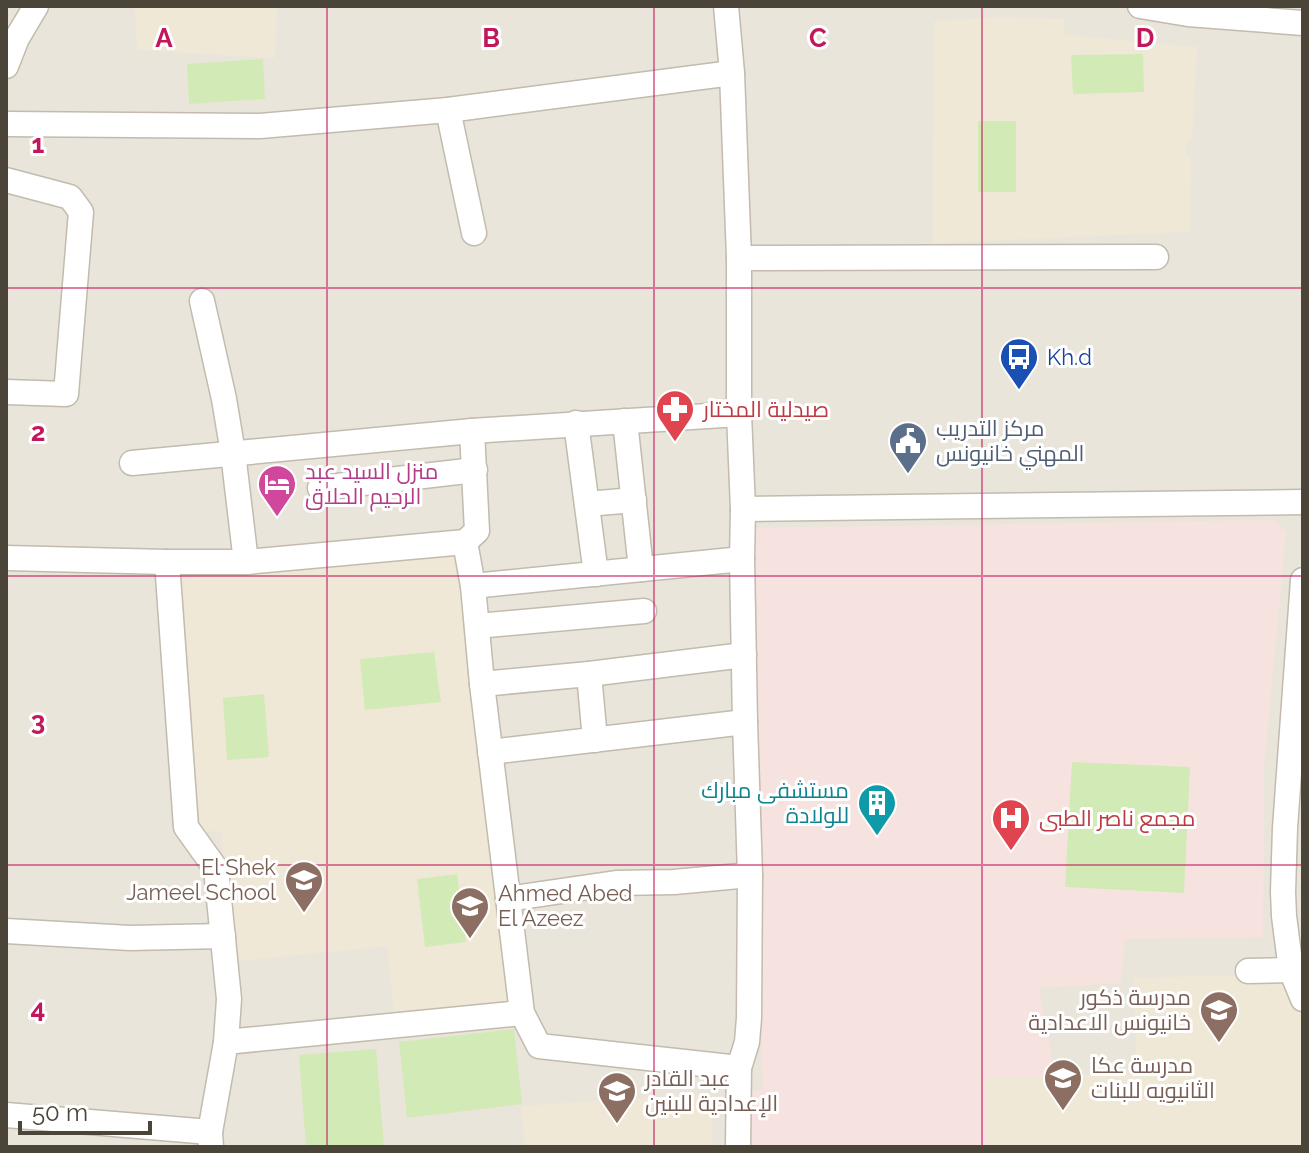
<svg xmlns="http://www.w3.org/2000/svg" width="1309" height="1153" font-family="Raleway,Cairo,sans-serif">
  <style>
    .residential { fill: #eae5da }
    .education { fill: #efe8d6 }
    .medical { fill: #f6e3e0 }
    .green { fill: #d2eab5 }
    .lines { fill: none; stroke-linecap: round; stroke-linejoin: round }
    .minor-casing { stroke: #c2bbae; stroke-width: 27 }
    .minor { stroke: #fff; stroke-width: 24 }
    .grid { fill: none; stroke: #c2185b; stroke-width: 2; stroke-opacity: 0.55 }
    .labels { text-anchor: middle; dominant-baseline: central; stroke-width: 6; stroke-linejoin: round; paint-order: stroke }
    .transit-label { font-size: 22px; fill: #164399; stroke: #fff; text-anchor: start }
    .health-label { font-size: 22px; fill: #be3a42; stroke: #fff; text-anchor: start }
    .service-label { font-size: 22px; fill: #4e5e75; stroke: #fff; text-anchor: start }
    .hotel-label { font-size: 22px; fill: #b23c85; stroke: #fff; text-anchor: start }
    .culture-label { font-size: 22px; fill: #0d838f; stroke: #fff; text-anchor: end }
    .education-label { font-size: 22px; fill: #785e54; stroke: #fff; text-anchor: start }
    .grid-label { font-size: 26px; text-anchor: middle; font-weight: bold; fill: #c2185b; stroke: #fff; stroke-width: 6; stroke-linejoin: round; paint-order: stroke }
  </style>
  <rect width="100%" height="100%" fill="#f6f3ec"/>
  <rect class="residential" x="6" y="6" width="1297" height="1141"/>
  <g class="education">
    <path d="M135,6H277L275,58L137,50Z"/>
    <path d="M999,17L1064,19L1065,35L1197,47L1192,138L1186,144V155L1191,158L1190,232L933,243L934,21Z"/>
    <path d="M456,555L488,782L513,1010L395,1021L387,946L235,961L221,831L196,832L170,579Z"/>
    <path d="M1286,974L1303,1015V1147H986L985,1078L1137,1073L1133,978Z"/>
    <path d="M711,1094L712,1147H525L521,1106Z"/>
  </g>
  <path class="medical" d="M1274,520L1286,532L1264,766L1263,937L1125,939L1121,983L1039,988L1055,1077L985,1078L987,1147H727L725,1092L763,1090L751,528Z"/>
  <g class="green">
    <path d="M1143,54L1144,92L1073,94L1071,55Z"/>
    <path d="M263,59L265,99L189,104L187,64Z"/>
    <rect x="978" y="121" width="38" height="71"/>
    <path d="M434,652L441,702L365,710L360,659Z"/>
    <path d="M264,694L269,757L227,760L223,698Z"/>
    <path d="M1072,762L1190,767L1184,893L1065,887Z"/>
    <path d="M457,874L466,942L425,947L417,879Z"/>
    <path d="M514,1029L522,1104L407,1118L399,1042Z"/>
    <path d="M376,1049L384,1147H306L299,1055Z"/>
  </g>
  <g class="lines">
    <g class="minor-casing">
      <g id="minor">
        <path d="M726,6L732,73L739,258V414L743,509L742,559L745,722L750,875L749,1018L747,1042L739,1068L738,1147"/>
        <path d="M1140,6L1188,14L1303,23"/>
        <path d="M6,66L17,38L36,6"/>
        <path d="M448,110L474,233"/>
        <path d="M6,124L260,126L448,110L732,73"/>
        <path d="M6,180L70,197L81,212L66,394L6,392"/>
        <path d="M739,258L1156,257"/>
        <path d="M202,301L224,399L233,453L246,562"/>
        <path d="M625,421L641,569"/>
        <path d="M576,423L596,574"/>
        <path d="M132,463L472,431L739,414"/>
        <path d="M320,488L475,470"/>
        <path d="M587,504L634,500"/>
        <path d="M743,509L1303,502"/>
        <path d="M465,542L473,586L482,684L522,1013L539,1046L739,1068"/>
        <path d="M6,558L167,562H246L465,542L477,531L472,431"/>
        <path d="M167,562L186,827L216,869L229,999L226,1042"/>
        <path d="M1303,580L1285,828L1283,892L1284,916L1291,970L1303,999"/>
        <path d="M473,586L742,559"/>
        <path d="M477,626L644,611"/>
        <path d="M589,674L595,740"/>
        <path d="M482,684L589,674L744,655"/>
        <path d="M490,752L745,722"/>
        <path d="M508,899L616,883L674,882L750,875"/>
        <path d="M6,931L130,938L223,936"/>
        <path d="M1248,971L1291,970"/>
        <path d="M6,1115L210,1132"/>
        <path d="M211,1147L210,1132L226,1042L522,1013"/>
      </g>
    </g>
    <use href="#minor" class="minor"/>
  </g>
  <path class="grid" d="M327,6V1147M654,6V1147M982,6V1147M6,288H1303M6,576H1303M6,865H1303"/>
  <defs>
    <g id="bus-pin" transform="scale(2)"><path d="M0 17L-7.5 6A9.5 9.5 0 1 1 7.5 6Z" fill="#1a4fb4" stroke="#fff"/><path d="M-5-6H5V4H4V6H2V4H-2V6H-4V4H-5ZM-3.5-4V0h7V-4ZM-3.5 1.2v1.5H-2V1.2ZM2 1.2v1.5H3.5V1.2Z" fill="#fff"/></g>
    <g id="pharmacy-pin" transform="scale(2)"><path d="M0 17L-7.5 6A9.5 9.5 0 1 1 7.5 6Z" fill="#e0444e" stroke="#fff"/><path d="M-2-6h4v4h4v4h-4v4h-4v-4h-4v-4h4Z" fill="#fff"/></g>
    <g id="civic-pin" transform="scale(2)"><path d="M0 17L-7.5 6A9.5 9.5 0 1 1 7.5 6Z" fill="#5c6f8a" stroke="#fff"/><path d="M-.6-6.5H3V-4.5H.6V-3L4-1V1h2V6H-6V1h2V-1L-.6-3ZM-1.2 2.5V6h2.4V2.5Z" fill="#fff"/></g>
    <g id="hotel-pin" transform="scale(2)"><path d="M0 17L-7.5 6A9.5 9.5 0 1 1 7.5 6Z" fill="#d1479c" stroke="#fff"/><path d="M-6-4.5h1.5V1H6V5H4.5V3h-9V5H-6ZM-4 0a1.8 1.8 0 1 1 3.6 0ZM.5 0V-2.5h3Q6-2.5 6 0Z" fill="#fff"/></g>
    <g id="building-pin" transform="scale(2)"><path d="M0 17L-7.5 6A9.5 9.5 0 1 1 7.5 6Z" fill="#0f9aa8" stroke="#fff"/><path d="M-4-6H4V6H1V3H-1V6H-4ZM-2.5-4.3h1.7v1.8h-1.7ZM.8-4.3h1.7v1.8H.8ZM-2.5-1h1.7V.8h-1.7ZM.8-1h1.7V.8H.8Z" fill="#fff"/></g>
    <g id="hospital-pin" transform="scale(2)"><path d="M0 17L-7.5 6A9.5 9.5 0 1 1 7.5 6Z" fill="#e0444e" stroke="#fff"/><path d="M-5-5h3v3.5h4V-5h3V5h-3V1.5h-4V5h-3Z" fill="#fff"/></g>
    <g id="school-pin" transform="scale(2)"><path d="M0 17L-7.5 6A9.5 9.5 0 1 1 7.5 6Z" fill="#8d6e63" stroke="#fff"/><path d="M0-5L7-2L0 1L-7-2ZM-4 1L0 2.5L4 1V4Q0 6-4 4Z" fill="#fff"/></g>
  </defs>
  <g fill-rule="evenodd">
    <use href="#bus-pin" x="1019" y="357"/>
    <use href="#pharmacy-pin" x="675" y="409"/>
    <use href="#civic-pin" x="908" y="441"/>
    <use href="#hotel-pin" x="277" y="484"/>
    <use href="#building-pin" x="877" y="803"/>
    <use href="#hospital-pin" x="1011" y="818"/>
    <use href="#school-pin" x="304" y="880"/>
    <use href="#school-pin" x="470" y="906"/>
    <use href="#school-pin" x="1219" y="1010"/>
    <use href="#school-pin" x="1063" y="1078"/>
    <use href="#school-pin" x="617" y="1091"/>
  </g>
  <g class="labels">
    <g class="transit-label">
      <text x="1047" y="357">Kh.d</text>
    </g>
    <g class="health-label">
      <text x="703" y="409">صيدلية المختار</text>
      <text x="1039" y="818">مجمع ناصر الطبى</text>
    </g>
    <g class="service-label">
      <text x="936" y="428">مركز التدريب<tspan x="936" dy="25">المهني خانيونس</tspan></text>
    </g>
    <g class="hotel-label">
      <text x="305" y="471">منزل السيد عبد<tspan x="305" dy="25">الرحيم الحلاق</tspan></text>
    </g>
    <g class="culture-label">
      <text x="849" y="790">مستشفى مبارك<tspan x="849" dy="25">للولادة</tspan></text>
    </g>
    <g class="education-label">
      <text x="276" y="867" text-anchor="end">El Shek<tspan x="276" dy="25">Jameel School</tspan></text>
      <text x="498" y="893">Ahmed Abed<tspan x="498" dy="25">El Azeez</tspan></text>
      <text x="1191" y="997" text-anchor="end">مدرسة ذكور<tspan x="1191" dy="25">خانيونس الاعدادية</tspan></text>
      <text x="1091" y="1065">مدرسة عكا<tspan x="1091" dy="25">الثانيويه للبنات</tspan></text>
      <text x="645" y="1078">عبد القادر<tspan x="645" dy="25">الإعدادية للبنين</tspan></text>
    </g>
  </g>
  <g class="grid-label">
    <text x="164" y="47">A</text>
    <text x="491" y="47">B</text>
    <text x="818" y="47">C</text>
    <text x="1145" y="47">D</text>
    <text x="38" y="153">1</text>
    <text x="38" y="441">2</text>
    <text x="38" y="730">3</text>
    <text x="38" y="1018">4</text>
  </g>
  <rect width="1309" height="1153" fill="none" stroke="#4b4439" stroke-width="16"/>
  <path d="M20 1121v12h130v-12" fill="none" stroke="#4b4439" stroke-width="4"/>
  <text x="32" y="1121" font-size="24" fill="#4b4439" stroke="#ffffff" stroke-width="6" paint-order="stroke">50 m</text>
</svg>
